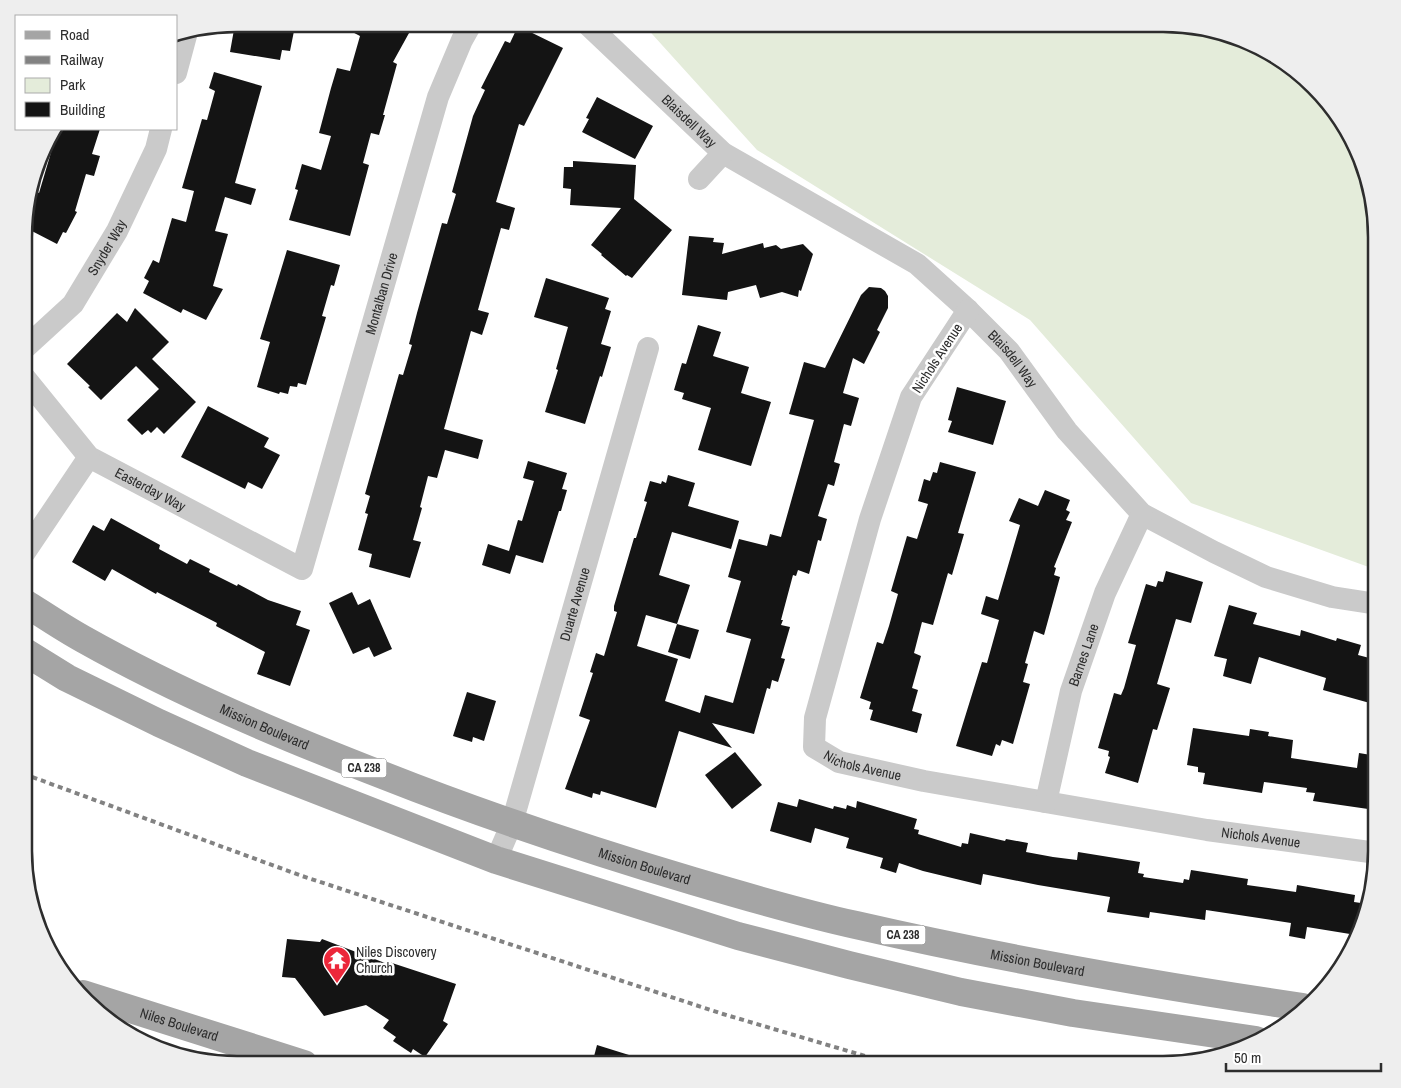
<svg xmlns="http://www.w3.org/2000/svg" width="1401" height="1088" font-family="'Archivo Narrow',sans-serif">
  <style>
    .green { fill: #e4ecda }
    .building { fill: #141414 }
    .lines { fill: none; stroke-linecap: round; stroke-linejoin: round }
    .minor { stroke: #cacaca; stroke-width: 22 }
    .major { stroke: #a5a5a5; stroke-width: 28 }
    .rail { stroke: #828282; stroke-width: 4; stroke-dasharray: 5 4; stroke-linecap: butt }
    .labels { text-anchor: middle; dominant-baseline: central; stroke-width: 5; stroke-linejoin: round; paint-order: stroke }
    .shield { fill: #fff; stroke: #6c6c6c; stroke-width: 1 }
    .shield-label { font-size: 12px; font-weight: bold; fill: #2d2d2d }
    .street-label { font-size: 14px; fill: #2d2d2d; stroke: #fff }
    .poi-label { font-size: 14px; fill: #2d2d2d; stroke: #fff; text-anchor: start }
    .rim { fill: none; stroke: #2d2d2d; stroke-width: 2.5 }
  </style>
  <rect width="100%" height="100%" fill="#fff"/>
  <path class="green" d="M643,24H1178L1245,40L1305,77L1361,155L1377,237V570L1191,503L1030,320L757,150Z"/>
  <g class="building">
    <path d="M235,24H268L285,26V29L294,31L290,51L282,50L280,60L230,52Z"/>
    <path d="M337,24H414L393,62L397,64L383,115H385L379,135L371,133L363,163L369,165L350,236L289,220L298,190L295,189L302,164L321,170L331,136L319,133L331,88L337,68L350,71L360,36Z"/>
    <path d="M518,26L563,48L524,126L519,124L496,202L515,208L509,230L501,228L478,310L489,313L482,335L471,331L444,429L483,440L478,459L445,450L437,478L428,476L420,507L422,508L413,540L421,542L410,578L369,567L372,554L358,550L368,514L365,513L370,496L365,494L399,374L403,375L412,345L409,344L417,313L442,223L447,224L456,194L452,192L473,116L485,90L481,88L505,41L510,43Z"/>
    <path d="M214,72L262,86L235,183L256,189L251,205L225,197L215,231L228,234L213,286L223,289L206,320L183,309L181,313L143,293L149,281L144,278L153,260L159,263L172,218L186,222L194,191L182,188L202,119L207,120L215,91L209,88Z"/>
    <path d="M597,97L653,126L635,159L582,132L589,119L586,118Z"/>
    <path d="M58,129H100L92,154L100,156L94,176L86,174L75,211L77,212L66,233L63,232L57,244L26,228V209L32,189L39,193Z"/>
    <path d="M573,161L636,165L634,199L672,230L632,278L627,275L626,276L601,255L602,254L591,245L621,208L570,205L571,189L563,188L564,167H573Z"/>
    <path d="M689,236L714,238L713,242L724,243L722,254L763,243L764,248L776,245L781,249L803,244L813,254L801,291L799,290L798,297L782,292L760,298L756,285L728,292L727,300L682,295Z"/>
    <path d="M287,250L340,265L334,286L331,285L322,316L326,317L306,385L298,383L297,387L290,386L288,394L280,392L279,394L257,387L270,342L260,339Z"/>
    <path d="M546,278L609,298L605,309L611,311L601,344L611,347L602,377L600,376L585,424L545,412L558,370L556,369L568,327L534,317Z"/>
    <path d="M869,287L881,288L885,291L888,296V308L877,330L880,332L864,364L853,358L843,393L859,398L851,426L844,424L834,462L840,464L834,486L828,484L818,516L827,519L821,541L818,540L809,574L798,570L796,576L793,575L781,620H783L781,625L790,627L781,658L785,659L778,682L772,680L770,689L767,688L754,734L712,723L732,748L679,731L656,808L601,791L600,795L593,793L592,798L565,789L590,720L579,716L593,673L590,672L596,653L604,656L617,612L614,611V606L634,538H636L647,502L644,501L650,481L661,484L662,481L666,483L668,475L695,483L688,506L739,521L731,549L672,532L659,575L690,585L677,624L646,615L637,646L678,659L665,701L700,713L705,695L733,703L751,639L726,632L741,581L728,577L739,539L767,546L770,534L781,537L814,420L789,414L804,362L825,368L861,295Z"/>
    <path d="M135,308L169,342L152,359L196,402L164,434L157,427L151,433L148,430L142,435L127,420L159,389L136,366L101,400L88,387L90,386L67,364L117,313L127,322Z"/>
    <path d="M698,325L721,332L713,356L749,367L741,393L771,402L751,466L698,450L711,408L682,399L684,393L674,390L682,363L686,364Z"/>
    <path d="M957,387L1006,401L993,445L948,432L952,421L948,420Z"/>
    <path d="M208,406L269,438L264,447L280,455L262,489L248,482L245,489L181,457Z"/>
    <path d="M528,461L567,473L562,489L567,490L561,511H559L543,563L516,555L510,574L482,565L488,544L509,551L518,520L522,521L534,481L523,478Z"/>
    <path d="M940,462L976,472L958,533L964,534L952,575L948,573L933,625L922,622L914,653L921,656L912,688L918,690L912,711L922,714L917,733L870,720L873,710L869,709L871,702L860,698L877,642L883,644L889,626L898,594L891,591L907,536L917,539L928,504L918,501L924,479L930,481L933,472L937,473Z"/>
    <path d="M1045,490L1070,500L1066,510L1070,512L1066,520L1072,522L1054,567L1056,568L1054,575L1060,577L1044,635L1034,631L1025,663L1028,664L1023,682L1030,684L1013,744L1002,740L1000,746L996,744L992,756L956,746L982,662L987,663L999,620L981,614L986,596L998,600L1020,525L1009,521L1019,498L1038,506Z"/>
    <path d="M111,518L160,545L159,549L187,564L190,559L210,569L209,572L237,586L238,584L268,600L301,611L296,625L310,630L290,686L257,674L265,652L216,626L217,623L157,592L156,594L112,569L105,581L72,562L93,525L104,531Z"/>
    <path d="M1166,571L1203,582L1191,623L1176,619L1157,684L1170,688L1157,730L1153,729L1138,783L1105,773L1110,757L1108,756L1109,751L1098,748L1114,693L1121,695L1124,688L1136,645L1128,643L1146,584L1156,587L1158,581L1163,582Z"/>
    <path d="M352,592L358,605L370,599L392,649L374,657L369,647L353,654L329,603Z"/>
    <path d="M1229,605L1257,613L1253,624L1300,636L1301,630L1336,641L1337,638L1361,645L1358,655L1377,660V705L1323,690L1326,678L1259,657L1251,684L1223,676L1227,659L1214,656Z"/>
    <path d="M677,624L699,630L690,659L668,652Z"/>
    <path d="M467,692L496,701L484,741L473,737L472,742L453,736Z"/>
    <path d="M1193,728L1249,736L1250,729L1269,732L1268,736L1293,740L1291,758L1357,768L1359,753L1377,756V799L1375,810L1313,801L1315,793L1306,792L1307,788L1264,782L1262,793L1203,784L1205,773L1198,772V767L1187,765Z"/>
    <path d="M735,752L762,785L732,809L705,775Z"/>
    <path d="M799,799L833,809L834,806L846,809L847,805L856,808L857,801L917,819L914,829L919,830L918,834L961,847L962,843L968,844L970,833L1005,841L1006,839L1028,843L1026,852L1053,857L1077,860L1078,852L1140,862L1138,873L1144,874L1143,877L1183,883L1184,879L1189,880L1191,870L1248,879L1247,885L1296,892L1297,885L1355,895L1354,902L1368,904L1360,934L1351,932L1350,934L1307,927L1305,939L1289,936L1291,923L1206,910L1205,920L1150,912L1149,918L1107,912L1110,897L1038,885L983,874L981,885L923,871L899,863L896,873L880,868L883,858L846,848L849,838L815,828L811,843L770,831L778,802L797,807Z"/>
    <path d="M287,939L320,942L322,939L385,963L386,961L456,984L443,1021L448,1024L425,1057L413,1049L411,1053L393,1041L396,1037L383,1028L389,1020L366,1005L324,1016L295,978L282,977Z"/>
    <path d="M597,1045L645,1060V1064H592Z"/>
  </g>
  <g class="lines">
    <g class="minor">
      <path id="s1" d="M587,24L723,153L917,264L968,310L1009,351L1067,431L1142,514L1214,552L1266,577L1332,597L1377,604"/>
      <path d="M176,73L187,32"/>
      <path d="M699,179L723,153"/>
      <path id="s2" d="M968,310L911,397L870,519L815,718L814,747L839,762L924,781L1207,830L1377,853"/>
      <path id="s3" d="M25,348L73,304L117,231L156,149L161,129"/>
      <path id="s4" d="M25,378L89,457L302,569L438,97L462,40L471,24"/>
      <path d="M25,552L89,457"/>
      <path id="s5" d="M1046,802L1071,691L1105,593L1142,514"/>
      <path id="s6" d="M496,860L512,823L648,348"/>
    </g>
    <g class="major">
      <path id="s7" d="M25,603C44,615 63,628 83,639C179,693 282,736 385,776C486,816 589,850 693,881C747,897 801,913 856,925C1004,959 1153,985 1303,1007"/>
      <path d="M25,652L67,678L159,723L247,763L496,860L738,936L849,965L961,992L1073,1013L1256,1040"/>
      <path id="s8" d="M83,994L304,1064"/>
    </g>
    <path class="rail" d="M24,774L302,876L723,1014L892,1064"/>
  </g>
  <defs>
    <g id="temple-pin" transform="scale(1.4375)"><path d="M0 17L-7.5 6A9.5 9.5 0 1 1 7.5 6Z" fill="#ec273a" stroke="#fff"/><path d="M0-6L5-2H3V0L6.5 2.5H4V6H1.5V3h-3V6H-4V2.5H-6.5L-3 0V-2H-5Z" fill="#fff"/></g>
  </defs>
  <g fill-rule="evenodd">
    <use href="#temple-pin" x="337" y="960"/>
  </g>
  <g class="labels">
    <g class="shield">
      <rect x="341.5" y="758.5" width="45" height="19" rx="4"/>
      <rect x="880.5" y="925.5" width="45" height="19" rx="4"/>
    </g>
    <g class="shield-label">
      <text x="364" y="768">CA 238</text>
      <text x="903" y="935">CA 238</text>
    </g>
    <g class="street-label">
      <text stroke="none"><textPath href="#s1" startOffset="141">Blaisdell Way</textPath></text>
      <text stroke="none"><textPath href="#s3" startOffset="131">Snyder Way</textPath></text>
      <text stroke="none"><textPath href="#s4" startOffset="629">Montalban Drive</textPath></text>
      <text transform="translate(937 358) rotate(-57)">Nichols Avenue</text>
      <text stroke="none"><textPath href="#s1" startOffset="546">Blaisdell Way</textPath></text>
      <text stroke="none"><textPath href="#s4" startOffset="171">Easterday Way</textPath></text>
      <text stroke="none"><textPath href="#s6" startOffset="268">Duarte Avenue</textPath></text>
      <text stroke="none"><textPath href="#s5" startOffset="152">Barnes Lane</textPath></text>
      <text stroke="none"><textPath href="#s7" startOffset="270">Mission Boulevard</textPath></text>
      <text stroke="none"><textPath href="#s2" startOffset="521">Nichols Avenue</textPath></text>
      <text stroke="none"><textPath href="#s2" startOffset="926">Nichols Avenue</textPath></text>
      <text stroke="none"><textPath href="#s7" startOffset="675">Mission Boulevard</textPath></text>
      <text stroke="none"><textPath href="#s7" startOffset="1080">Mission Boulevard</textPath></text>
      <text stroke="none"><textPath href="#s8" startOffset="101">Niles Boulevard</textPath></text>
    </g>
    <g class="poi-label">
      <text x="356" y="952">Niles Discovery<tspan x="356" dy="16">Church</tspan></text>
    </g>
  </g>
  <path d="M0 0H1401V1088H0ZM237 32H1163A205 205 0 0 1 1368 237V851A205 205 0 0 1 1163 1056H237A205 205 0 0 1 32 851V237A205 205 0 0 1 237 32Z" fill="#eee" fill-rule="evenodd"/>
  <path class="rim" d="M237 32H1163A205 205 0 0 1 1368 237V851A205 205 0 0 1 1163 1056H237A205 205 0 0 1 32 851V237A205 205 0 0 1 237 32Z"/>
  <rect x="15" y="15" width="162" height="115" fill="#ffffff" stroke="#ababab"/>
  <rect x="25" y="31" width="25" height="8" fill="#a5a5a5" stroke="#ababab"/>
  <text x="60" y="40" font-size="15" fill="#2d2d2d">Road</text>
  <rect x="25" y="56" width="25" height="8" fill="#828282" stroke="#ababab"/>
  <text x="60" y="65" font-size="15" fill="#2d2d2d">Railway</text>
  <rect x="25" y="78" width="25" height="15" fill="#e4ecda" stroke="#ababab"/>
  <text x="60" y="90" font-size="15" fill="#2d2d2d">Park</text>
  <rect x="25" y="102" width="25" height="15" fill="#141414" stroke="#ababab"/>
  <text x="60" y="115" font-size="15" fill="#2d2d2d">Building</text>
  <path d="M1226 1063v8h155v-8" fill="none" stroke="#2d2d2d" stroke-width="2.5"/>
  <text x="1234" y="1063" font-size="15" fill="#2d2d2d" stroke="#ffffff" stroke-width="4" paint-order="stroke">50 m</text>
</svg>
